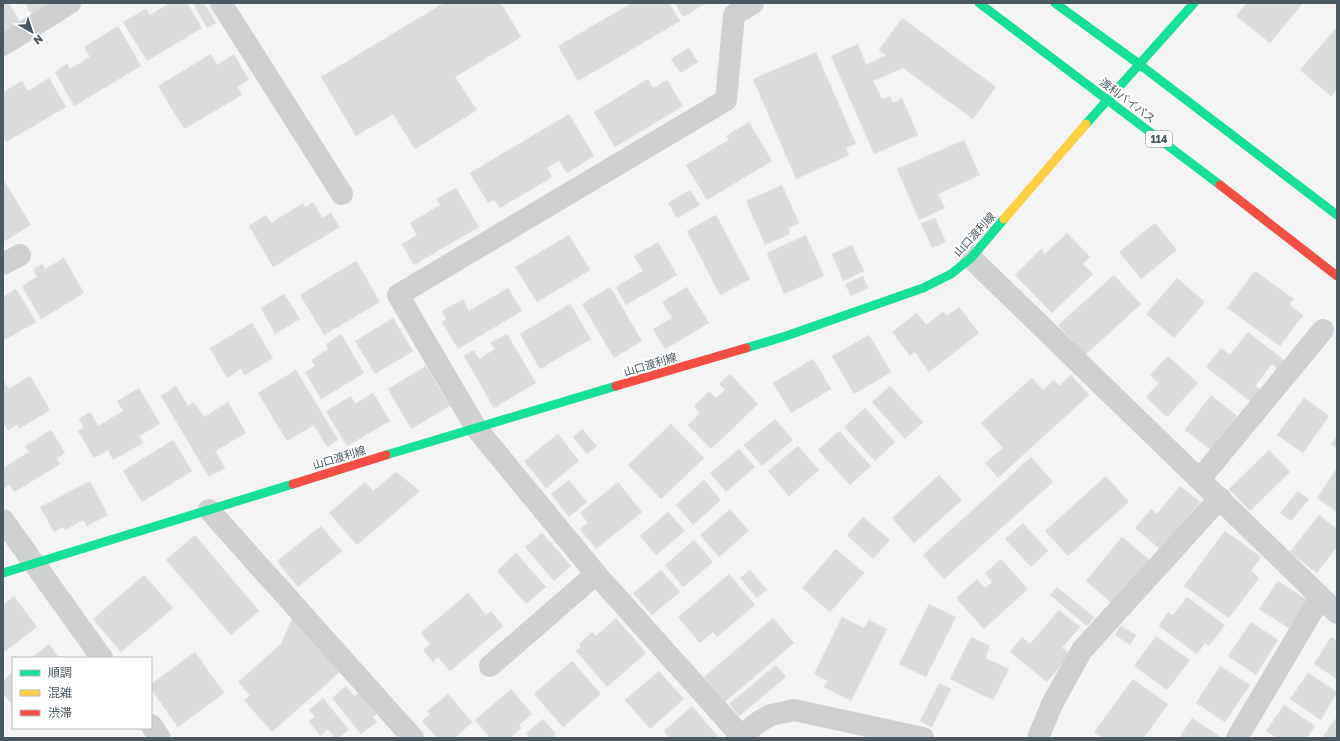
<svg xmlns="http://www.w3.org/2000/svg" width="1340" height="741" font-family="'Golos Text','Noto Sans JP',sans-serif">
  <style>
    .building { fill: #dadcdc; stroke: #e5e6e7 }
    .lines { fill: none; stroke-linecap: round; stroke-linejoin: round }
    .street { stroke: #ced0d2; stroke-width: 22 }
    .fast { stroke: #16e098; stroke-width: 9 }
    .slow { stroke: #ffcf43; stroke-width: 9 }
    .jam { stroke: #f24e42; stroke-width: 9 }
    .labels { text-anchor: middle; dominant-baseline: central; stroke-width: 4; stroke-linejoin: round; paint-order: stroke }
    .shield { fill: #fff; stroke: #808a90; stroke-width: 1 }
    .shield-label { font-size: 10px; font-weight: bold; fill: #4a5861 }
    .street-label { font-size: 11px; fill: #4a5861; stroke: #fff }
  </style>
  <rect width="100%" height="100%" fill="#f4f4f4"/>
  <g class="building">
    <path d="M3,3H9L20,22L3,32Z"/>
    <path d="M25,3H56L33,17Z"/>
    <path d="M170,3H187L202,28L147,61L123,22L146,9L150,15Z"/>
    <path d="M193,3H204L216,23L207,28Z"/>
    <path d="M444,3H501L521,37L455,77L477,110L415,149L393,114L356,136L321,77Z"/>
    <path d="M632,3H669L680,21L578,81L558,46Z"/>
    <path d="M675,3H706L683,17Z"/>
    <path d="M1247,3H1303L1270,43L1236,16Z"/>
    <path d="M902,18L996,87L973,119L903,68L873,81L882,99L890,96L893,103L902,98L918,135L874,154L831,56L858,44L866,65L886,55L879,50Z"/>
    <path d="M118,26L141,66L74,106L55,72L67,64L70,69L90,57L84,47Z"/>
    <path d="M1337,27V89L1331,96L1300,70Z"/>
    <path d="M689,48L698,62L680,73L671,59Z"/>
    <path d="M816,52L856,144L846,148L849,155L796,179L753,79Z"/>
    <path d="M211,54L217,65L234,54L249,80L237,87L242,95L184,129L158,86Z"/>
    <path d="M49,78L66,107L6,142L3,136V92L22,81L28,91Z"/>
    <path d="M648,79L653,88L667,80L683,106L615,147L594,112Z"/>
    <path d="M569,114L594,156L567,173L559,161L547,168L552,177L500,208L494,200L488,203L470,173Z"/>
    <path d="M749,122L772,161L707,200L686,165L729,140L726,136Z"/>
    <path d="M964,140L980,175L938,194L945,208L919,220L897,169Z"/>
    <path d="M3,179L31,225L3,242Z"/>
    <path d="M782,185L799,223L788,228L790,234L765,245L746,201Z"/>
    <path d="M456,188L479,227L414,265L402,244L417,235L410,223L440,205L436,199Z"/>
    <path d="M690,190L700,205L677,218L668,203Z"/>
    <path d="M313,202L322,218L331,213L340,227L273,267L249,226L266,215L271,223L303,203L305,207Z"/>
    <path d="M716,215L750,279L720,295L687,231Z"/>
    <path d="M935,218L946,242L932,248L921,223Z"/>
    <path d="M1155,223L1177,250L1141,279L1119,252Z"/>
    <path d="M1067,233L1090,257L1083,264L1093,274L1052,313L1015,275L1041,249L1045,254Z"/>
    <path d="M569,235L590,270L537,302L515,267Z"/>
    <path d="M806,235L824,276L784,294L767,253Z"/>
    <path d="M658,242L677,275L626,305L616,287L643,271L634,256Z"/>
    <path d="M852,245L864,271L843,281L832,254Z"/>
    <path d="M64,258L84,293L41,319L22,286L37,277L33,270L42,264L45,269Z"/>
    <path d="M356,261L380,302L324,335L300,295Z"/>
    <path d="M1255,271L1294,299L1289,305L1303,315L1280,346L1227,308Z"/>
    <path d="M1114,275L1141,304L1085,355L1058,325Z"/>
    <path d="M863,276L868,288L851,296L845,284Z"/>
    <path d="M1177,278L1205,302L1174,338L1146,314Z"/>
    <path d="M610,287L642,341L614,358L582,304Z"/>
    <path d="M687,287L709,323L665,349L653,329L672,318L662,302Z"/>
    <path d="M508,288L522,311L458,349L442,322L446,319L442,311L463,299L469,311Z"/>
    <path d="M16,289L36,322L3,341V297Z"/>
    <path d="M284,294L300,319L275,334L261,308Z"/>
    <path d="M570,304L591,339L540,369L520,334Z"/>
    <path d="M959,307L979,333L929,372L915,352L910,356L892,332L917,313L926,325L943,312L947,316Z"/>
    <path d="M393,318L413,351L375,374L355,341Z"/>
    <path d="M252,323L273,358L245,375L241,369L227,378L210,348Z"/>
    <path d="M1248,332L1284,360L1277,369L1272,364L1255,386L1261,390L1251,402L1206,367L1221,348L1230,355Z"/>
    <path d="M341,334L364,373L321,399L305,372L315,366L311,360L328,349L326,344Z"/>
    <path d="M507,334L536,383L494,408L464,356L474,350L479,359L495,349L490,343Z"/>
    <path d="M869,335L891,372L854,394L832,356Z"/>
    <path d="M1168,356L1198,383L1167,417L1146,397L1159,383L1150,375Z"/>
    <path d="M813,359L831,389L791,413L773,383Z"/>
    <path d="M426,366L450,406L411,429L388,389Z"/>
    <path d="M296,370L338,440L327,447L314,425L287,441L258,393Z"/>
    <path d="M730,374L758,404L711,449L688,425L700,413L694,406L709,391L716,398L725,390L719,384Z"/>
    <path d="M1071,375L1089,395L998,478L985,463L1003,448L981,423L1032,378L1043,390L1054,380L1059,386Z"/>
    <path d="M30,376L50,410L19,429L17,425L8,430L5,425L3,427V380L9,389Z"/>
    <path d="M176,386L188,406L194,402L204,417L228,402L246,433L215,451L225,468L209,477L161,396Z"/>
    <path d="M890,386L923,422L905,439L872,402Z"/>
    <path d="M139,388L160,424L139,436L143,443L113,460L108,450L94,458L78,431L84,428L79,419L90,412L98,426L123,411L117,401Z"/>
    <path d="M373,393L390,421L347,446L326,411L351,396L355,404Z"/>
    <path d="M1211,395L1237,416L1211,450L1185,430Z"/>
    <path d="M1304,398L1329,416L1303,453L1277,435Z"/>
    <path d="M865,408L895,442L875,461L844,427Z"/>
    <path d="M775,419L793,440L762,466L744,445Z"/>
    <path d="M671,424L704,458L661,499L628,465Z"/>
    <path d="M582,429L597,446L587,454L573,437Z"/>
    <path d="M51,430L65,453L57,458L60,464L14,492L10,485L3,489V468L29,452L25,446Z"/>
    <path d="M839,431L871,466L850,485L818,450Z"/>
    <path d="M558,434L579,461L546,488L524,461Z"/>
    <path d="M1337,436V449L1331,444Z"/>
    <path d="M173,440L192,471L142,502L123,471Z"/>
    <path d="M798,446L819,470L789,496L768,471Z"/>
    <path d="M739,449L755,467L726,492L710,473Z"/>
    <path d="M1269,450L1290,472L1250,511L1229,489Z"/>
    <path d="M1031,457L1053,482L944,579L923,555Z"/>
    <path d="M1337,468V512L1317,498Z"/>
    <path d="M396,472L420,491L357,545L329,513L365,482L373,491Z"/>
    <path d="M939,475L962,500L914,543L892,518Z"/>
    <path d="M1106,476L1129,502L1068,556L1045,531Z"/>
    <path d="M569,480L587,502L569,517L551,494Z"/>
    <path d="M704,480L721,500L693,525L676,505Z"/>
    <path d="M90,481L108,515L87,526L83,520L65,530L63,527L54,532L40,507Z"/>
    <path d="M618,482L642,512L596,549L580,529L588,523L580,513Z"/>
    <path d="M1180,486L1200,502L1161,550L1135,528L1151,509L1157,514Z"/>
    <path d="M1298,491L1309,499L1291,521L1280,513Z"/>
    <path d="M730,509L749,531L719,557L700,535Z"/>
    <path d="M668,512L685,531L656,555L640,536Z"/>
    <path d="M1319,515L1337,529V547L1317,573L1290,552Z"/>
    <path d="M863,517L890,540L873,559L847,535Z"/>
    <path d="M1023,523L1048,551L1031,567L1005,539Z"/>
    <path d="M321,526L342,551L298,587L277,561Z"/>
    <path d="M1225,531L1261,557L1251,571L1259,578L1229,618L1184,586Z"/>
    <path d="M542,533L571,566L554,581L525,547Z"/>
    <path d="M195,535L259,611L231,635L166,560Z"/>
    <path d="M1122,537L1150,560L1113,604L1086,581Z"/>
    <path d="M694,540L713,562L683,587L665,565Z"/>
    <path d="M836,549L864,573L830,612L802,588Z"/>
    <path d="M516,553L546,587L526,604L497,571Z"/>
    <path d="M1001,559L1028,589L984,629L956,598L977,579L985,588L992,582L985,573Z"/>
    <path d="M661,570L680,592L652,615L633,593Z"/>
    <path d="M750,570L767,590L757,598L740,578Z"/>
    <path d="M729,574L755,605L717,637L713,632L700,643L678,617Z"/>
    <path d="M144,575L173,608L121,652L93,619Z"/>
    <path d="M1278,581L1309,601L1290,629L1259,609Z"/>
    <path d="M1057,587L1094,617L1087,626L1050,595Z"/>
    <path d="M468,593L486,615L491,611L503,626L450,671L438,657L433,662L423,650L430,644L421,633Z"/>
    <path d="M14,596L37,627L3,653V605Z"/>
    <path d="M1187,597L1225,625L1209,646L1205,643L1197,654L1159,626L1168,612L1173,615Z"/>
    <path d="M929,604L956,617L926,677L899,664Z"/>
    <path d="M1059,610L1080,627L1062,648L1070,654L1047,682L1010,652L1022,637L1030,644Z"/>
    <path d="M293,616L341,671L272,732L244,700L250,695L238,682L281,644Z"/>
    <path d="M842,617L864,628L869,620L887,629L851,701L824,687L828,681L814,674Z"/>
    <path d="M616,618L646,653L607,687L576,651L581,647L579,644L592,632L596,636Z"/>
    <path d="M773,618L794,643L725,702L704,677Z"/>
    <path d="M1251,622L1278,640L1256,675L1228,656Z"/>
    <path d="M1121,626L1136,635L1130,645L1115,635Z"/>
    <path d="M1156,636L1190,660L1167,690L1134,666Z"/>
    <path d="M971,637L990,646L985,658L1009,669L993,700L950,679Z"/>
    <path d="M1331,637L1337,641V679L1314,664Z"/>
    <path d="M49,644L59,658H31Z"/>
    <path d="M195,652L224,693L178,727L151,689V684Z"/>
    <path d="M572,661L601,694L563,727L534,694Z"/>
    <path d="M776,665L786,677L739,716L729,704Z"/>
    <path d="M1220,666L1250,685L1225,722L1196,703Z"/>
    <path d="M659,671L684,699L650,729L625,700Z"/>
    <path d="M13,672V706L3,693V680Z"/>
    <path d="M1308,673L1337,692L1321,720L1290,699Z"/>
    <path d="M1133,679L1168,704L1144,738H1103L1094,732Z"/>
    <path d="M939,683L951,689L932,727L920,721Z"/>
    <path d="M346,686L354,696L361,691L378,713L373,717L377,722L361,734L332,698Z"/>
    <path d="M511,689L532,714L519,725L521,728L510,738H490L475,720Z"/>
    <path d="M448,694L472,722L455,738H437L422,721L430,714L427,711Z"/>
    <path d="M323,698L349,730L338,738H335L328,729L320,736L309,721L315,717L309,710Z"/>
    <path d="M1284,705L1315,726L1307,738H1277L1266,731Z"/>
    <path d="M692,706L719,738H669L664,731Z"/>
    <path d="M1192,718L1222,738H1179Z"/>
    <path d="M543,719L556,734L552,738H530L526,733Z"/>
    <path d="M1335,719L1337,720V738H1322Z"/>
  </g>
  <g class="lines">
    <g class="street">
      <path d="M221,3L342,194"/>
      <path d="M3,45L70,3"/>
      <path d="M971,258L1337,613"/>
      <path d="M3,264L20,255"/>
      <path d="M1200,479L1323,330"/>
      <path d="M209,510L413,738"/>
      <path d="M3,520L102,658"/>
      <path d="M490,666L596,574"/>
      <path d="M151,725L160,738"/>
      <path d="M743,738L596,574L476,428L398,295L726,100L734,15L753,3"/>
      <path d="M746,738L751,728L760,721L771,715L794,710L923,738"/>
      <path d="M1038,738L1052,704L1082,650L1220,498"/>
      <path d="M1237,738L1320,598"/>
    </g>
    <g class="fast">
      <path d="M979,3L1220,185"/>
      <path d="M1055,3L1139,64L1337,215"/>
      <path d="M1086,124L1194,3"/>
      <path d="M746,348L786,336L923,288L951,274L971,258L1004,219"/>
      <path d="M386,455L616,386"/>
      <path d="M3,573L293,484"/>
    </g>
    <path class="slow" d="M1004,219L1086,124"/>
    <g class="jam">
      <path d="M1220,185L1337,276"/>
      <path d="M616,386L746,348"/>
      <path d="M293,484L386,455"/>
    </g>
  </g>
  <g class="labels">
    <rect class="shield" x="1146" y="131" width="26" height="16" rx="3"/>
    <g class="shield-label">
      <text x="1159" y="139">114</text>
    </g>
    <g class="street-label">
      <text transform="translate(1128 100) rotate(37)">渡利バイパス</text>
      <text transform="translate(974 234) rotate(-47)">山口渡利線</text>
      <text transform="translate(650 364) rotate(-17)">山口渡利線</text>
      <text transform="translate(339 457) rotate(-17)">山口渡利線</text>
    </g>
  </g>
  <rect width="1340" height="741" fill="none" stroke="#4a5861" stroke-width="8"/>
  <rect x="12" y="657" width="140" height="72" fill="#ffffff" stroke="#b7bcc0"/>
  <rect x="20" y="670" width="20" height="6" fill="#16e098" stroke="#b7bcc0"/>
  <text x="48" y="677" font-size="12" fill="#4a5861">順調</text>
  <rect x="20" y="690" width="20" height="6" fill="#ffcf43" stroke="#b7bcc0"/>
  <text x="48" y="697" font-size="12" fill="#4a5861">混雑</text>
  <rect x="20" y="710" width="20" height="6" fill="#f24e42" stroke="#b7bcc0"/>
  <text x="48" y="717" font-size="12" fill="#4a5861">渋滞</text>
  <g transform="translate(32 32) rotate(141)" stroke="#ffffff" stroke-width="3" paint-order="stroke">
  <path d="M0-3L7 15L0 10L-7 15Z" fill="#4a5861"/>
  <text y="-6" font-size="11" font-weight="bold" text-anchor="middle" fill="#4a5861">N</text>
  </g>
</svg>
